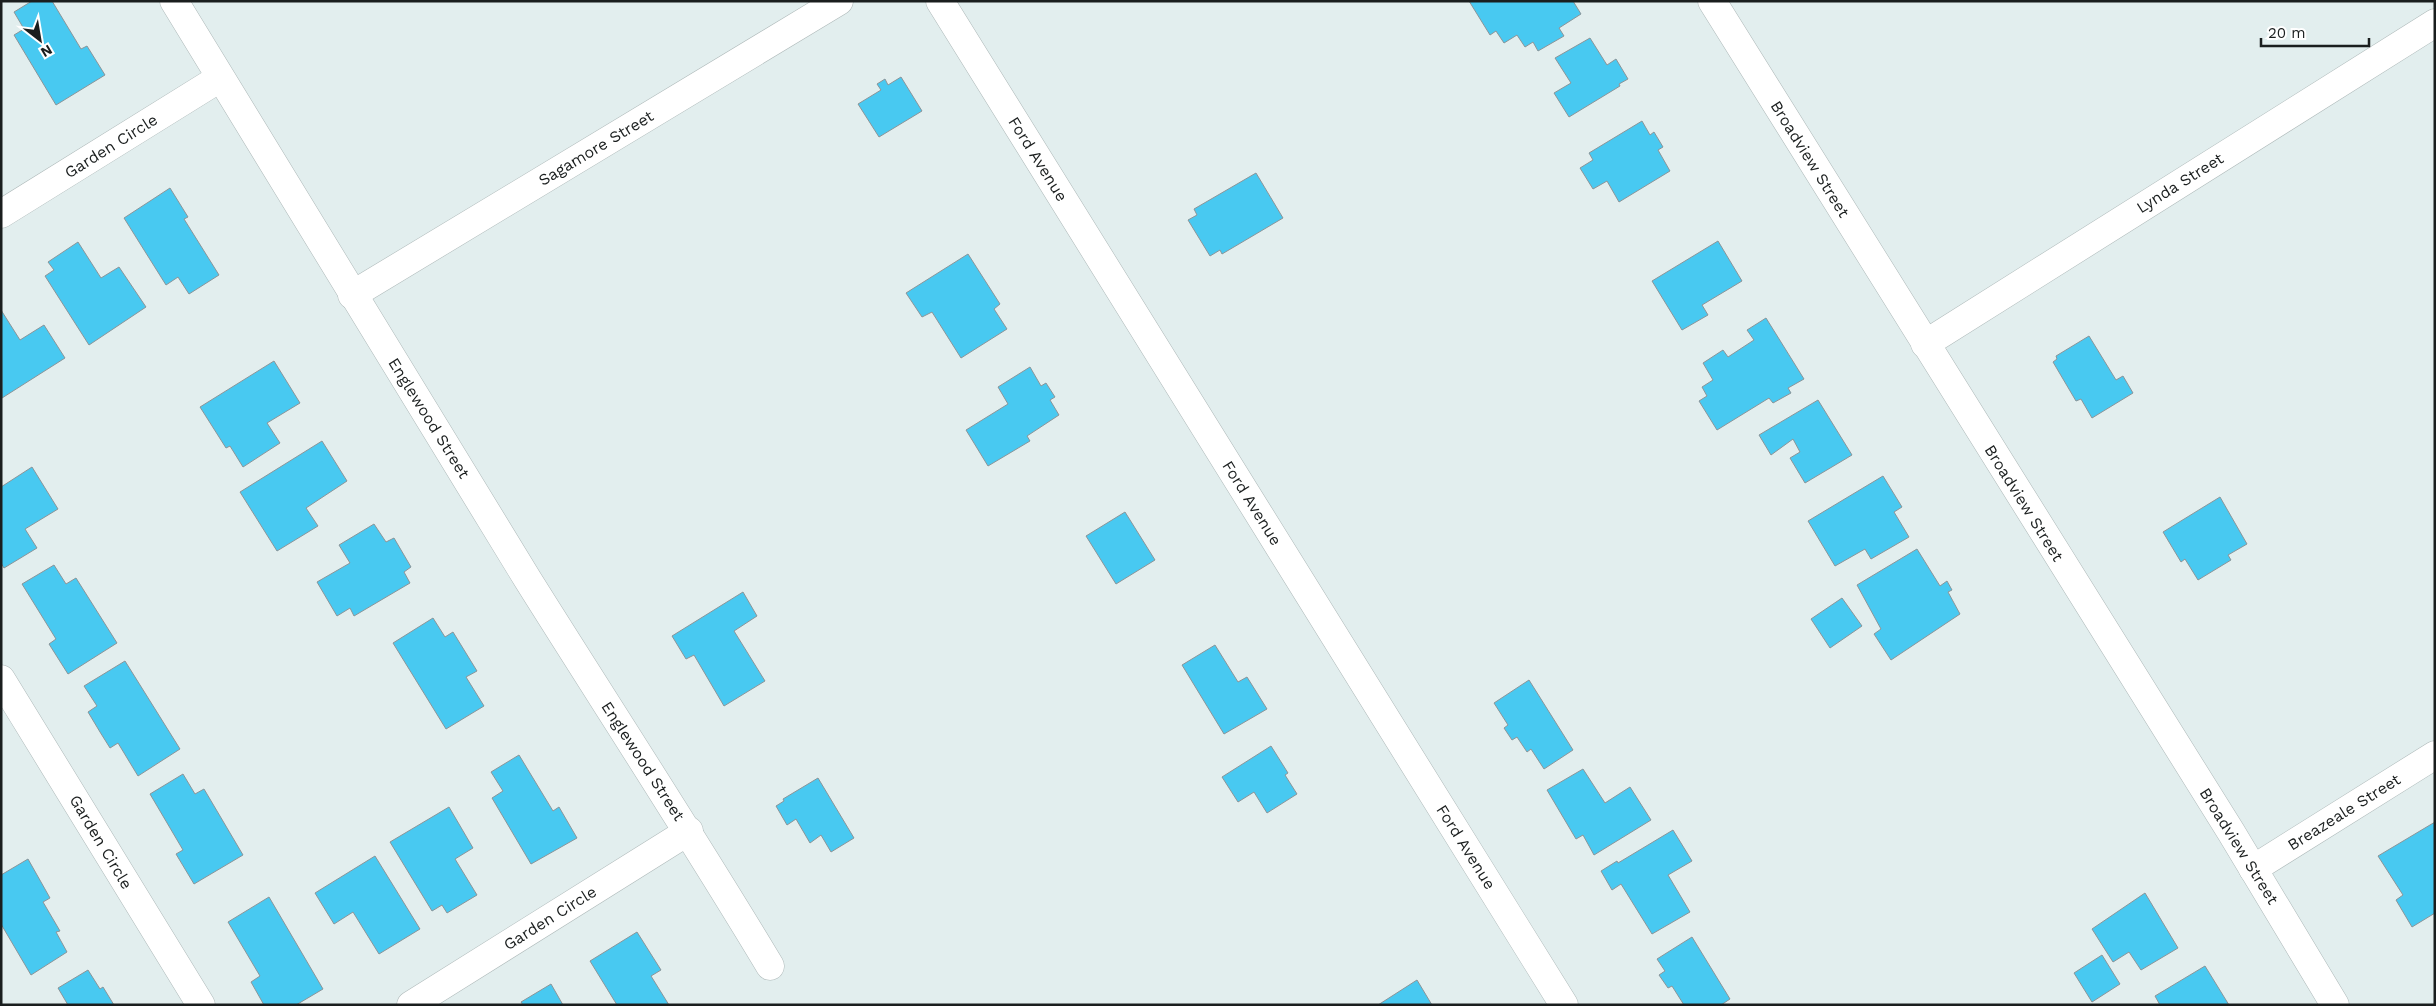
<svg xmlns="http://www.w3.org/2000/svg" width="2436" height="1006" font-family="'Work Sans',sans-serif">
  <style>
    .building { fill: #48c9f1; stroke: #8b9599 }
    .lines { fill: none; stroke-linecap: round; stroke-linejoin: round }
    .street-casing { stroke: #aeb9b9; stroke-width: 29 }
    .street { stroke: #fff; stroke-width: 28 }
    .labels { text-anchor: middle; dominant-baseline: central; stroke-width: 4; stroke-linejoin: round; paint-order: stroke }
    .street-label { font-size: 16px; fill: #1a1e1e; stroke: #fff }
  </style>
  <rect width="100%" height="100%" fill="#e2eeee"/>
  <g class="building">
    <path d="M32,1H52L81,49L87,46L105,75L56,105L14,35L24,29L14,12Z"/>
    <path d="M1469,1H1573L1581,14L1559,28L1564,36L1538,51L1533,42L1525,47L1517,35L1504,43L1496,31L1490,35Z"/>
    <path d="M1590,38L1607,65L1616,59L1628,79L1619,84L1620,86L1569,117L1554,93L1571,83L1555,58Z"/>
    <path d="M901,77L922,111L879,137L858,104L881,90L877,84L885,79L888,85Z"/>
    <path d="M1642,121L1650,135L1654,132L1663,147L1658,150L1670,171L1619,202L1607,181L1593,189L1580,168L1593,160L1589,153Z"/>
    <path d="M1256,173L1283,218L1222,254L1220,250L1210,256L1188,220L1197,215L1194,209Z"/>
    <path d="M170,188L188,217L184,219L219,275L189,294L178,277L166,285L124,218Z"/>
    <path d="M1718,241L1742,281L1702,305L1708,315L1682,330L1652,281Z"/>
    <path d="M78,242L101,278L119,267L146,307L89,345L45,276L54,270L48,262Z"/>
    <path d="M968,254L1000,304L994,309L1007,329L961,358L932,312L922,317L906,293Z"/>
    <path d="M1,310L20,340L44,325L65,358L2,398Z"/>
    <path d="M1766,318L1804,379L1788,388L1791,393L1773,403L1769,398L1717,430L1699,401L1707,396L1702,387L1713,380L1703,363L1723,350L1728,357L1754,340L1747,330Z"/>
    <path d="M2089,336L2116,380L2123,376L2133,393L2092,418L2081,399L2076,401L2053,362L2057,359L2056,356Z"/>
    <path d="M274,361L300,403L267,423L280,443L243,467L230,446L226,448L200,407Z"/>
    <path d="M1030,367L1041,386L1046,383L1055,397L1050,400L1059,415L1027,436L1030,441L988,466L966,430L1008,404L998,387Z"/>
    <path d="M1818,400L1852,455L1805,483L1790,458L1800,452L1793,439L1771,455L1759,435Z"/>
    <path d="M322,441L347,481L306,508L318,526L277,551L240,492Z"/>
    <path d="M32,467L58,509L25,529L37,548L4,568L1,563V487Z"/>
    <path d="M1883,476L1902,507L1894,512L1909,537L1871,559L1865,549L1835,566L1808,521Z"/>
    <path d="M2220,497L2247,544L2228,555L2231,560L2198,580L2185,559L2181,562L2163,532Z"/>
    <path d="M1125,512L1155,560L1116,584L1086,536Z"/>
    <path d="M374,524L386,542L394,538L411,567L404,572L410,583L354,616L350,608L337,616L317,582L350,563L339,545Z"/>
    <path d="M1917,549L1940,586L1947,581L1952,590L1948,592L1960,614L1891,660L1874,634L1881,629L1857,585Z"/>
    <path d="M54,565L66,584L76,578L117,643L68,674L49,644L56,639L22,584Z"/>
    <path d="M743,592L757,616L734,631L765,681L724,706L694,655L686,659L672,636Z"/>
    <path d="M1842,598L1862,626L1830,648L1811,619Z"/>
    <path d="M433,618L445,637L453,632L477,671L466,677L484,706L446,729L393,643Z"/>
    <path d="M1215,645L1238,682L1247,677L1267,709L1224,734L1182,665Z"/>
    <path d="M125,661L180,749L138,776L118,743L110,748L100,732L88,712L97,706L84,686Z"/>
    <path d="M1529,680L1573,750L1544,769L1531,749L1527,752L1517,737L1512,740L1504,728L1508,725L1494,703Z"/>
    <path d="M1271,746L1288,773L1285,775L1297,794L1267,813L1254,792L1238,802L1222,777Z"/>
    <path d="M519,755L553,811L559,807L577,838L531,864L492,798L503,791L491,772Z"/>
    <path d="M1583,769L1605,803L1630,787L1651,820L1594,855L1583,835L1576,839L1547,790Z"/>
    <path d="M183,774L195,794L204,789L243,855L194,884L176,854L183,850L150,794Z"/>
    <path d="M818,778L854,838L831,852L821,835L810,843L796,819L787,825L776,806L784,801L783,799Z"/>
    <path d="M449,807L473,848L455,859L477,895L447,913L442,905L432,911L390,842Z"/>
    <path d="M2435,822V913L2412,927L2396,900L2403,895L2378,856Z"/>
    <path d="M1673,830L1692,861L1668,875L1690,912L1652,934L1621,884L1612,890L1601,871L1617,861L1618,863Z"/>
    <path d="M375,856L420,929L379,954L353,912L334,924L315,893Z"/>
    <path d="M28,859L50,898L43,902L60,931L56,932L67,952L31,975L1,924V875Z"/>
    <path d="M2145,893L2178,948L2141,970L2129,952L2113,962L2092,929Z"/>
    <path d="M269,897L323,989L296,1005H264L251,982L260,976L228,922Z"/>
    <path d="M637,932L661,970L651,976L669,1005H617L590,961Z"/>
    <path d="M1692,937L1730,999L1721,1005H1684L1672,986L1668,988L1659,975L1665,971L1657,959Z"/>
    <path d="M2102,955L2120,984L2092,1002L2074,973Z"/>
    <path d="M2205,966L2229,1005H2160L2155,996Z"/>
    <path d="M88,970L100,989L103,987L114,1005H68L58,988Z"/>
    <path d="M1417,980L1432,1005H1378Z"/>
    <path d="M551,984L563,1005H523L521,1002Z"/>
  </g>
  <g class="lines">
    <g class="street-casing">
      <g id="street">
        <path d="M174,1C291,195 409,388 528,580C609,709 692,836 770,966"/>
        <path d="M940,1L1564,1005"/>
        <path d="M1712,1L2231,832L2335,1005"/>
        <path d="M1,214L220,78"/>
        <path d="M352,295L839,1"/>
        <path d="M1925,344L2435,23"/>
        <path d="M1,679L201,1005"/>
        <path d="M2253,869L2435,755"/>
        <path d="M411,1005L689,831"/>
      </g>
    </g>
    <use href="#street" class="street"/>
  </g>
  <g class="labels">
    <g class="street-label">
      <text transform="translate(111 146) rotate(-32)">Garden Circle</text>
      <text transform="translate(596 148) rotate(-31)">Sagamore Street</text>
      <text transform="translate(1038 159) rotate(58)">Ford Avenue</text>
      <text transform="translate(1810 159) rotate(58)">Broadview Street</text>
      <text transform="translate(2180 183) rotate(-32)">Lynda Street</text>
      <text transform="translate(429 418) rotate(58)">Englewood Street</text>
      <text transform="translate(1252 503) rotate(58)">Ford Avenue</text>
      <text transform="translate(2024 503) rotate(58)">Broadview Street</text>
      <text transform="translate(643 761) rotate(57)">Englewood Street</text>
      <text transform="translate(2344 812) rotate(-32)">Breazeale Street</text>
      <text transform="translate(101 842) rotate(59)">Garden Circle</text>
      <text transform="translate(2239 846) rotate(58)">Broadview Street</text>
      <text transform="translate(1466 847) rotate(58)">Ford Avenue</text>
      <text transform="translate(550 918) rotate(-32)">Garden Circle</text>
    </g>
  </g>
  <rect width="2436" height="1006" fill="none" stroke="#1a1e1e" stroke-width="5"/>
  <g transform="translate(40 40) rotate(149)" stroke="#ffffff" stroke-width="4" paint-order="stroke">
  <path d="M0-4L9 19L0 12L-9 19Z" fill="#1a1e1e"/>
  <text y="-8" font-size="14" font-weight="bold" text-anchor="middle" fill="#1a1e1e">N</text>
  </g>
  <path d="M2261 38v8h108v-8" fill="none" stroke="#1a1e1e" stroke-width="2.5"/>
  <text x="2268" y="38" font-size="15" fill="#1a1e1e" stroke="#ffffff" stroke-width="4" paint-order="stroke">20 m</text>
</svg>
